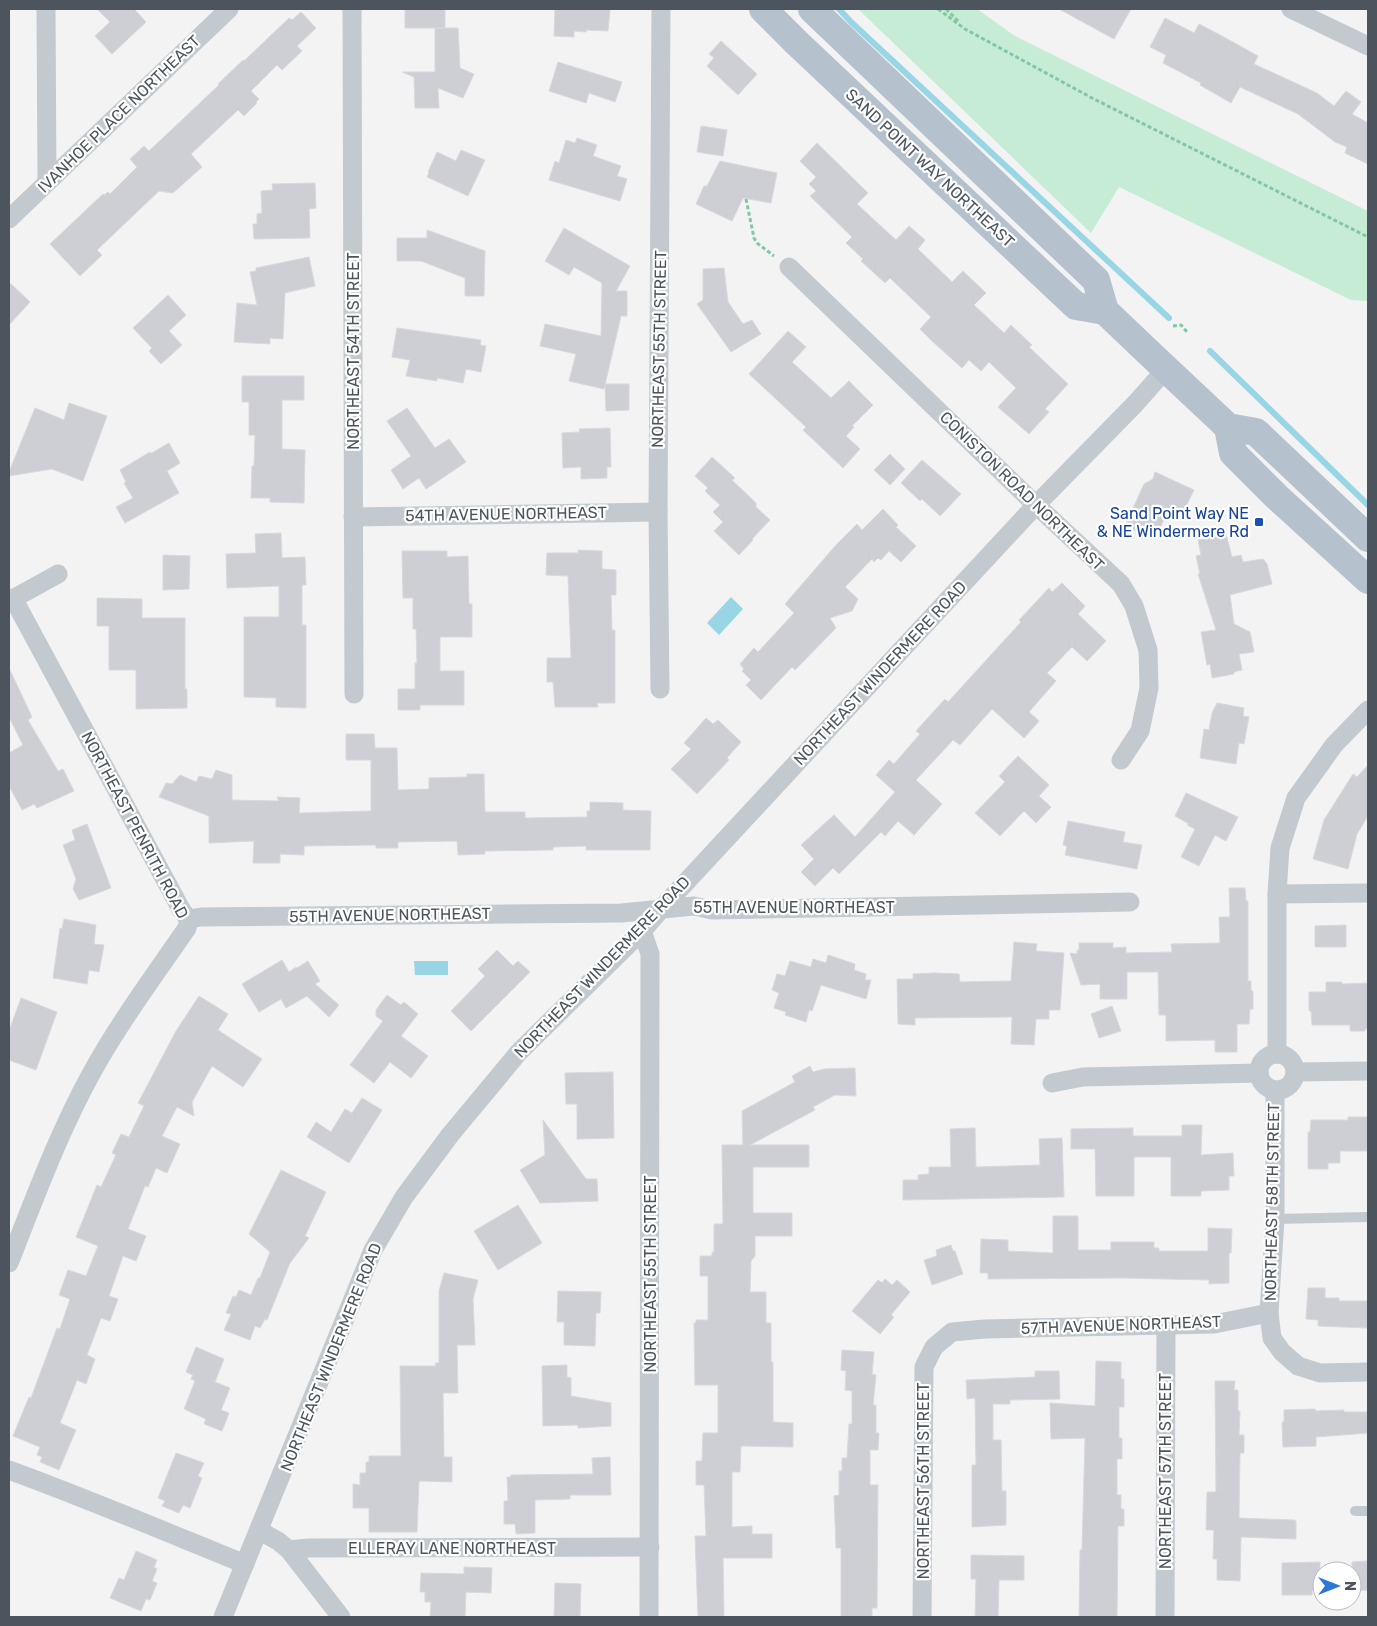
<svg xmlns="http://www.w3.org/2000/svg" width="1377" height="1626" font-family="Rubik,sans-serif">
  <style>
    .green { fill: #c7ecd5 }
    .water { fill: #98d5e5 }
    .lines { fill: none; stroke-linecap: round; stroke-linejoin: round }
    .stream { stroke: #98d5e5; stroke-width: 6 }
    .building { fill: #cdcfd4; stroke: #d7d9dd }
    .path { stroke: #81c7a5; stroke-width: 3; stroke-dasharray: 4 2.5; stroke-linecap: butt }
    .lane { stroke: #c2c9cf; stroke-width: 10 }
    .street { stroke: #c2c9cf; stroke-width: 19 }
    .primary { stroke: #b5c2ce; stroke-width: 28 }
    .transit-dot { fill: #1a4fb4; stroke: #fff; stroke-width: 2 }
    .labels { text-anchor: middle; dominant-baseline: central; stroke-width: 4.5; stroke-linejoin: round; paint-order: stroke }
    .street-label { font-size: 16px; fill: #4c555e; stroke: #fff }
    .transit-label { font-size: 16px; fill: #164399; stroke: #fff; text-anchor: end }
  </style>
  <rect width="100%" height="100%" fill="#f4f3f3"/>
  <path class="green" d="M858,9H977L1015,36L1368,211V301L1351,300L1119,187L1091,233Z"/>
  <g class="water">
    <path d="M731,597L743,609L719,635L707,623Z"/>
    <path d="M414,961H448V975H415Z"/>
  </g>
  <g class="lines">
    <g class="stream">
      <path d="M839,9L851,22L1169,318"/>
      <path d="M1210,351L1368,505"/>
    </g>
  </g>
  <g class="building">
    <path d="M97,9H134L146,22L112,54L95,36L110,22Z"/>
    <rect x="405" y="9" width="40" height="19"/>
    <path d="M555,9H610L608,31L586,30V32L574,31V37L554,36Z"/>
    <path d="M1059,9H1131L1114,39Z"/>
    <path d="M301,12L316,28L297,46L302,51L282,70L277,65L251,91L259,99L256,102L257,103L244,116L238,110L191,154L202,167L173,193L159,191L97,250L102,255L80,276L50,244L103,194L104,195L108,192L110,194L137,167L130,159L144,146L149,151L219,85L218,84L243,60L244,61L289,18L292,20Z"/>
    <path d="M1165,18L1194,33L1199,24L1222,36L1258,56L1254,64L1317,93L1334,106L1346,91L1361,102L1352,114L1368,123V164L1345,153L1347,147L1335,142L1298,114L1240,87L1231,103L1200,85L1201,83L1163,63L1166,55L1150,47Z"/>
    <path d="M435,28H458L460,68L474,74L463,98L438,88L439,108H415L414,77L402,72H435Z"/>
    <path d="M721,41L757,74L738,95L707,66L714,58L709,54Z"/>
    <path d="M558,62L622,82L615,102L589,93L586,103L549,91Z"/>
    <path d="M701,126L727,130L723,156L697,152Z"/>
    <path d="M577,138L597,145L593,156L621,166L617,176L627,179L620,201L549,180L555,161L559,163L566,140L575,143Z"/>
    <path d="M817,143L868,193L857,204L896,240L909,226L925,240L918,249L952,282L963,271L986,293L974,305L1004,333L1011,325L1032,345L1029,347L1068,384L1045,409L1049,412L1029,434L998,407L1016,388L989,362L981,371L969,360L962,368L932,341L920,329L931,317L890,278L885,283L861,261L863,259L846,243L852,237L810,196L816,191L809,184L816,177L800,161Z"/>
    <path d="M461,150L485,160L468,196L427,177L429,173L428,172L437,152L456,161Z"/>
    <path d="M720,161L777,173L771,203L743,198L732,221L696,204L704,186H707Z"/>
    <path d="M315,183L316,208L309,209L310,238L254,239L253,224H257V214L262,213L261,191L273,190L272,184Z"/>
    <path d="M564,228L630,266L616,291H627V316H621L604,389L569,381L576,354L540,346L545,324L601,336L602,283L574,267L569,275L545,261Z"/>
    <path d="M427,230L485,251L484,296H465V278L421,261H397V238H427Z"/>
    <path d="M309,257L315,286L285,293L283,339L270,338V344L234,342L237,303L257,305L250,272L256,271V268Z"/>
    <path d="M724,268L728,302L743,324L752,320L761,334L731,352L697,304L703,300V269Z"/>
    <path d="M9,282L30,302L9,325Z"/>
    <path d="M168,295L186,315L169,331L182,345L161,364L149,351L152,348L133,328Z"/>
    <path d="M397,328L481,340L480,345L486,346L481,372L466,369L463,383L437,378V381L406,376L410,360L392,357Z"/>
    <path d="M788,331L806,347L792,362L831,398L849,381L873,405L852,426L854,427L846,436L860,449L843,468L803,430L806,427L749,374Z"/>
    <path d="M242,376H304V400H282V449L305,450L304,503L270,502V498H251L252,466H254L255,435H249V402H242Z"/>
    <path d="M605,384H629V410L606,411Z"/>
    <path d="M69,403L107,416L83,481L52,469L9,476V472L35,408L64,420Z"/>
    <path d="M407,408L435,448L449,439L466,462L426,489L419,478L403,489L391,470L411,456L387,421Z"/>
    <path d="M610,428L611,467H607V478L581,479V467L563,468L562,433L580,432L579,429Z"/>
    <path d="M169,443L180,463L167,471L179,493L125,523L116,507L133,498L124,483L126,482L120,470L150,452V454Z"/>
    <path d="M890,454L905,469L890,485L874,470Z"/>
    <path d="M712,457L735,478L732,480L756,503V507L770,520L752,539L753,540L739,555L714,531L723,522L713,512L720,505L705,491L708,488L695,476Z"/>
    <path d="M922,460L961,494L940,516L922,499L920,501L901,483Z"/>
    <path d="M1155,472L1194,490L1181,517L1168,511L1159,530L1157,529L1152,539L1125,526L1144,484L1153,479Z"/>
    <path d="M883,509L898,525L896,527L916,546L901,562L889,551L881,560L878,558L874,562L872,559L845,587L858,599L852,611L830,618L836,628L795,670L792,667L761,700L746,685L751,680L742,671L744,669L740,664L754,648L758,652L794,613L785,604L836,545L857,524L862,530Z"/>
    <path d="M281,533L282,558L305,557L306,585H302V625H306V708L276,707V698L244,697V617H279V586L227,588L226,554L256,553L255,534Z"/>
    <path d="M1226,534L1232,557L1241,555L1243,562L1263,559L1267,564L1272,584L1230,595L1234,624L1250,632L1254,652L1239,654L1242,670L1234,672V674L1212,678L1210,664L1207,665L1201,632L1216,630L1198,574H1200L1196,556L1201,555L1198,540Z"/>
    <path d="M578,550L602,551V569L616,570V595H611L612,630H615V703H597L598,707H555L553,682H547V658H571L568,576L546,575L547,553H578Z"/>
    <path d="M402,551H447V557L468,556L469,604H472V637H440V671H464V705H420V710H398V689H415V663H417L416,629H413V598H403Z"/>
    <path d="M163,555L190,556L189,589L163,590Z"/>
    <path d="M1062,583L1085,606L1078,614L1106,641L1087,661L1072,647L1047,673L1056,681L1029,712L1039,721L1024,738L992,709L960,745L953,740L916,780L942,804L914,835L898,821L885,836L881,832L839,874L833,868L815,886L801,872L814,859L801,845L834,815L855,837L895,792L876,775L889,760L894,764L920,734L916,731L945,699L948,702L1021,622L1019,620L1049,588L1052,592Z"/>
    <path d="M97,598L142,599V618H185V689H187V708L136,709V670H109V626H97Z"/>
    <path d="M9,668L32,717L28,720L58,771L63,769L74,791L37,808L34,804L22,810L9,786V753L23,745L9,717Z"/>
    <path d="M1217,703L1244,708L1243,716L1249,717L1244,744L1239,743L1236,764L1200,758L1204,729L1209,730L1212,713Z"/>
    <path d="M706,718L713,724L718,720L741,742L727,758L729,760L697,794L671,769L691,749L684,743Z"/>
    <path d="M346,734H374L375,748H397L398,790L429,789V778L467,777V774H484L485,812H525V818L587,817V811H590V802L623,803V810L651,811L650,850H586V846L553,847V850L485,851V854L458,855L457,841L398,842V848H376V845L304,846V855L280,854V863H253L254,841L209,843V816L159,797L166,783L172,784L180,775L196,782L199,776L212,779L216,770L232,775V800L279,801L277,797L300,798L299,813L371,811V760H346Z"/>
    <path d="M1018,756L1049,785L1039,796L1051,807L1036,823L1024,811L1000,836L975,813L1005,782L999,776Z"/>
    <path d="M1368,765V816L1357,834L1348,869L1313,859L1324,820L1353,774L1357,777Z"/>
    <path d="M1186,793L1238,817L1226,841L1215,835L1199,866L1181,857L1195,829L1187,825L1189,824L1175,816Z"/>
    <path d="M1068,821L1125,832L1123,842L1142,845L1137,869L1065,855L1067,846L1063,845Z"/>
    <path d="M87,824L111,888L79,900L73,889L76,879L63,845L75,840L72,830Z"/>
    <path d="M1229,888H1245L1246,901H1248V981H1251V991H1253V1009H1250L1249,1024H1237V1052H1215V1040L1166,1041V1015H1159L1158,972H1127V999H1100V984L1081,985L1070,953L1077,954V950H1079V943H1113V948L1126,947V953L1172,952L1171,944L1220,943L1219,917H1230Z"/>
    <path d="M64,919L96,925L94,944L104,945L99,972L89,970L87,984L53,978L60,928L62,929Z"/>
    <path d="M1346,925V947H1315V926Z"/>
    <path d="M1014,942L1037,944L1036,951L1064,953L1060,1010H1049V1019H1036L1034,1045L1011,1044L1012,1017L915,1018V1025L898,1024L897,979H913V974L935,973L959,974L960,982L1011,981Z"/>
    <path d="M497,950L513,966L518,961L530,972L471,1031L451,1011L485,976L478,969Z"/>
    <path d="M828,955L855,964L854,970L866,974L865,980H871L866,999L821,985L812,1011L809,1010L806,1022L785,1015L786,1012L774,1008L779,993L772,990L777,974L785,976L790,961L811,967L813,959L826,963Z"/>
    <path d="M282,960L289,972L296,967L297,968L308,961L320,981L315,984L339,1005L329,1017L307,996L286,1008L281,999L259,1012L242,984Z"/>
    <path d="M1326,982H1342V984L1368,983V1029H1365V1031H1350V1025H1312L1311,1011H1309V992H1326Z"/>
    <path d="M387,995L401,1005L404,1002L418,1014L401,1036L428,1056L411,1078L390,1062L374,1083L350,1065L383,1021L376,1016V1010Z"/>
    <path d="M199,996L228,1014L218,1030L262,1059L243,1087L212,1066L192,1102L194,1116L177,1107L162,1136L180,1144L167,1173L156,1168L148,1187L145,1186L128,1229L146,1236L136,1261L123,1256L109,1296L118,1299L110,1321L101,1318L87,1355L95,1359L86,1384L77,1380L60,1423L76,1430L59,1470L40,1462L42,1457L37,1455L40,1447L13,1436L29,1397L31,1398L57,1328L60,1329L70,1299L59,1295L68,1270L86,1276L98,1246L76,1237L97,1185L101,1187L116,1155L112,1153L121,1134L129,1137L144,1106L138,1103L176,1031Z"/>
    <path d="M21,998L57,1012L36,1070L9,1060V1031Z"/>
    <path d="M1112,1006L1121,1031L1099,1038L1091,1014Z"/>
    <path d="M810,1066L813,1072L824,1069L855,1068L856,1096L835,1095L813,1107L815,1110L750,1145H809V1167H753V1213H792V1236H755V1256L751,1261L750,1292H766V1323H771V1362H773V1422L793,1423V1447L741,1446L740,1472H732V1527L752,1526V1534H772V1558H723L724,1617H698L695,1536H706L704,1485H696V1461H702L703,1433H718V1385H695L694,1323H696V1320H708V1276H700V1256H712V1252H714V1224H723L722,1145H743L742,1111L795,1082L792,1076Z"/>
    <path d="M613,1072L614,1138L577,1139V1104H566L565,1073Z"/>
    <path d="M362,1098L382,1110L349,1163L307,1137L316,1122L331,1132L345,1109L352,1113Z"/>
    <path d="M1348,1117H1368V1151H1340V1163H1328V1169H1308V1132H1310L1311,1120H1348Z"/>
    <path d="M543,1120L586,1179H597L598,1201L540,1203L520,1170L545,1155Z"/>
    <path d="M1182,1125H1202L1201,1155L1233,1153L1234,1176H1229V1190L1201,1191V1196H1171V1157H1134V1196H1096L1095,1149H1071V1129L1133,1128V1136H1182Z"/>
    <path d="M975,1128L976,1167L1040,1165L1039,1139L1062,1138L1064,1197L903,1200V1180H918V1175L929,1174V1167H951L950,1129Z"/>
    <path d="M281,1170L326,1192L305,1236L309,1238L290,1263L267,1320L265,1319L260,1328L255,1326L250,1340L224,1330L231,1314L226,1313L233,1296L236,1297L239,1290L251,1295L258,1278H260L270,1252L249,1234Z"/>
    <path d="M518,1205L542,1243L498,1270L474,1231Z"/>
    <path d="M1053,1216H1078V1250H1111V1242H1154V1248H1159V1251H1208V1228L1232,1229L1231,1253H1229V1283L1209,1284V1280L1123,1278L988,1279V1273H980L981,1239L1008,1240V1251L1053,1253Z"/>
    <path d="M951,1245L953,1251H955L963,1274L932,1285L924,1260L937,1256L936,1250Z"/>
    <path d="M444,1273L478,1280L473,1299L475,1345H457L458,1393H443L444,1457H452V1482L419,1481L417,1532H369V1508H353V1484L360,1485V1473H366V1462H369V1456H401L400,1366H436L435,1363H439V1291Z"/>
    <path d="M885,1279L892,1285L897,1280L910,1292L891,1315L894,1317L880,1334L852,1311L878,1280L882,1283Z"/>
    <path d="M1308,1288H1325V1298H1339V1301H1368V1328L1318,1326V1320L1306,1319Z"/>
    <path d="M558,1291L601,1292L600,1313H596L595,1346L564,1345V1322H557Z"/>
    <path d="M196,1347L224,1359L215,1382L230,1388L221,1410L229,1413L222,1431L204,1424L206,1419L184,1409L195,1381L191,1379L193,1375L186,1372Z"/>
    <path d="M842,1350L874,1352L872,1374L876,1375L873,1405H876V1433H879L878,1450H870V1485H878L877,1608H872V1617H841V1548H836L834,1496L839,1495V1471H842V1458H847L849,1424H852V1391L845,1390L846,1371L841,1370Z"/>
    <path d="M1096,1361L1121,1362V1379H1124V1407H1119V1438H1122V1459H1117V1495H1121V1509H1124V1526H1118L1117,1617H1079L1080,1550H1082L1085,1438L1051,1439L1050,1403L1095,1406Z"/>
    <path d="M567,1365V1377L571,1378V1396L611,1403V1426L578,1428V1425L543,1426L542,1366Z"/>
    <path d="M1035,1371H1059L1060,1399L1010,1400V1404H993V1440H1001L1002,1491H1006V1525L972,1527V1465H976L975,1398L967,1399L966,1380L1035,1377Z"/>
    <path d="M1215,1381H1235L1234,1390H1238V1411H1240L1239,1435H1244V1453H1240L1239,1518L1294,1520L1296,1521V1539L1241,1537L1240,1581L1217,1580V1559H1213L1214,1530H1206L1207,1492H1216Z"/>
    <path d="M1315,1409L1316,1411L1344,1410V1412H1368V1433L1316,1437V1446L1283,1447L1282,1422H1284V1410Z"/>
    <path d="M176,1453L204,1463L198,1476L202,1478L190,1508L183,1505L179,1513L162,1506L165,1501L158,1498Z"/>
    <path d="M610,1457L611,1495H570V1499L535,1500V1533L516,1534L515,1524H504V1501H508L507,1477H511V1475L593,1474L592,1458Z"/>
    <path d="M136,1551L157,1560L154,1567L157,1569L152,1581L157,1583L150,1600L146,1599L141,1611L110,1598L119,1578L124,1580Z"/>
    <path d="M971,1555L1024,1556V1580H999L998,1617H975L976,1579H971Z"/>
    <path d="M1367,1561L1368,1590L1352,1591V1562Z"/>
    <path d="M1320,1562V1590H1312V1595H1282V1563Z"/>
    <path d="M464,1567L492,1568L491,1593L466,1592L465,1617H430L431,1602H425V1592H420L421,1573L464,1574Z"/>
    <path d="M555,1583L581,1584L580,1617H554Z"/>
  </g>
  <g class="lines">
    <g class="path">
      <path d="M938,9L965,29L1092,98L1368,237"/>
      <path d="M946,9L958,21"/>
      <path d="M746,199L754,238L757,243L774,256"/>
      <path d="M1173,326L1181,325L1187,332"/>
    </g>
    <g class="lane">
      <path d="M1275,1219L1368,1217"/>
      <path d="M1355,1511H1368"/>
    </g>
    <g class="street">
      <path d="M46,9L47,182"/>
      <path d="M352,9L354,694"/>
      <path d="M1291,9L1368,46"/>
      <path d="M9,219L229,9"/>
      <path d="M789,267L1036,505L1121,584L1134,606L1148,650L1149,688L1140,731L1121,760"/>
      <path d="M353,517L658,512"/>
      <path d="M9,601L58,574"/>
      <path d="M660,689L658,512L661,9"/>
      <path d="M1277,894L1368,893"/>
      <path d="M189,919L201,917L621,913L694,906L712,910L1130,902"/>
      <path d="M642,931L650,954L649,1617"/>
      <circle cx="1277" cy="1072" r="18"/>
      <path d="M1277,1054V894L1280,848L1296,798L1334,745L1368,710"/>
      <path d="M1295,1072L1368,1071"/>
      <path d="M1052,1083L1083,1077L1259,1073"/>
      <path d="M1275,1091V1219L1269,1313L1272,1338L1282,1352L1298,1366L1320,1373L1368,1372"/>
      <path d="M9,1263C34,1200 58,1134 91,1074C119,1023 154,976 187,928L189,919L182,911L13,598"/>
      <path d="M9,1470C88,1499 166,1532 245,1564"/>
      <path d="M260,1531L278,1541L289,1550L341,1617"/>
      <path d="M289,1550L309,1548L650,1547"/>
      <path d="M223,1617L373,1250L404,1197L450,1135L519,1052L642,931L661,909L1036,505L1135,404L1166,369"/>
      <path d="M922,1617L924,1367L934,1347L952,1332L985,1329L1214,1324L1269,1313"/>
      <path d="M1165,1617L1166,1325"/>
    </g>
    <g class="primary">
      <path d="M763,9L796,42L1076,306L1105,311"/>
      <path d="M812,9L1096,280L1105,311L1147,351L1228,427L1256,432L1368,538"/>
      <path d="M1228,427L1233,453L1277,497L1368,580"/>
    </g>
  </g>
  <rect class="transit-dot" x="1254" y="517" width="10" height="10" rx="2.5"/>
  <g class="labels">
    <g class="street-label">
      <text transform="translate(119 114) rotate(-44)">IVANHOE PLACE NORTHEAST</text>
      <text transform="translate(930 168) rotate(43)">SAND POINT WAY NORTHEAST</text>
      <text transform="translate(659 349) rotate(-89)">NORTHEAST 55TH STREET</text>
      <text transform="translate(353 351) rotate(-90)">NORTHEAST 54TH STREET</text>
      <text transform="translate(1022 491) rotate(44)">CONISTON ROAD NORTHEAST</text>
      <text transform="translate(506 514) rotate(-1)">54TH AVENUE NORTHEAST</text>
      <text transform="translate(880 673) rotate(-47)">NORTHEAST WINDERMERE ROAD</text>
      <text transform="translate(135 825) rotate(62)">NORTHEAST PENRITH ROAD</text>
      <text x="794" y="907">55TH AVENUE NORTHEAST</text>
      <text transform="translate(390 915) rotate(-1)">55TH AVENUE NORTHEAST</text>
      <text transform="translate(602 967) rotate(-46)">NORTHEAST WINDERMERE ROAD</text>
      <text transform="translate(1272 1202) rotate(-89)">NORTHEAST 58TH STREET</text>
      <text transform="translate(650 1274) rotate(-90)">NORTHEAST 55TH STREET</text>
      <text transform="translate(1121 1325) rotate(-2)">57TH AVENUE NORTHEAST</text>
      <text transform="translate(331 1357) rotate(-68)">NORTHEAST WINDERMERE ROAD</text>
      <text transform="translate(1165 1471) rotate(-90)">NORTHEAST 57TH STREET</text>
      <text transform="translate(923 1481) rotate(-90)">NORTHEAST 56TH STREET</text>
      <text x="452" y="1548">ELLERAY LANE NORTHEAST</text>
    </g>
    <g class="transit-label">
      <text x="1249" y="513">Sand Point Way NE<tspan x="1249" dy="18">&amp; NE Windermere Rd</tspan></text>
    </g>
  </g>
  <rect width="1377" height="1626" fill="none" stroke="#4c555e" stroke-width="20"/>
  <g transform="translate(1337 1586) rotate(90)"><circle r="24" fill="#ffffff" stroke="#b7bbbf"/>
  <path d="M0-4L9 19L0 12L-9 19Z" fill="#2d76d4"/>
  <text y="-8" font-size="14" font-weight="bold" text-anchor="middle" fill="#4c555e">N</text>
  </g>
</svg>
